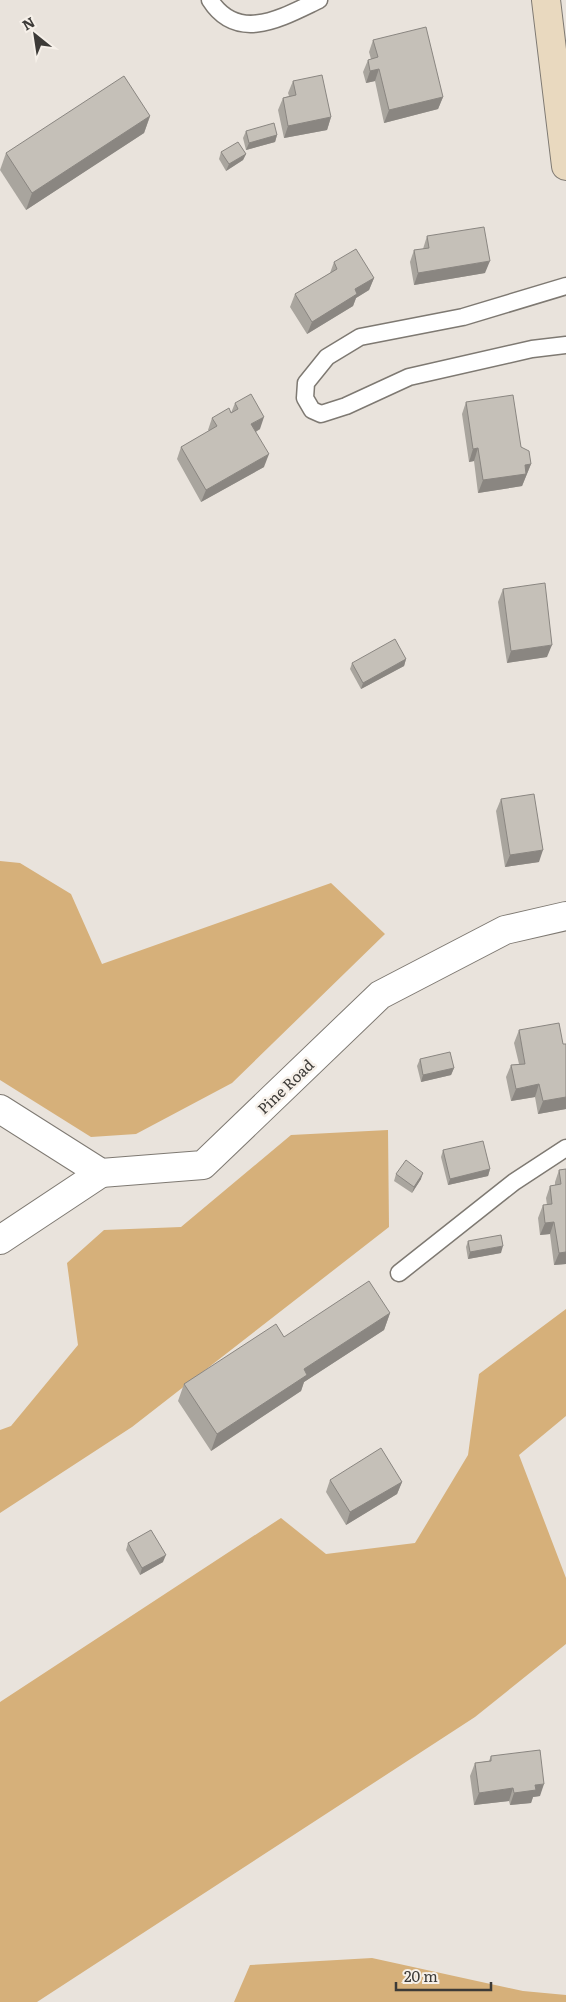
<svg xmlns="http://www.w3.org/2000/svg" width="566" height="2002" font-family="Literata,serif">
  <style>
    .green { fill: #d6b07a }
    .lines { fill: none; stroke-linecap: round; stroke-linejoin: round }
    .lane-casing { stroke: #7e7972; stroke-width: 19 }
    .street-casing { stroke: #7e7972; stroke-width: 30 }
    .secondary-casing { stroke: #7e7972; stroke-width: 30 }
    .lane { stroke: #fff; stroke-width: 16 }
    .street { stroke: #fff; stroke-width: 28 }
    .secondary { stroke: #e9d9bf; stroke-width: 28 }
    .wall { fill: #a9a59e }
    .shaded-wall { fill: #8a8681 }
    .building { fill: #c5c0b8; stroke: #8a8681 }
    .labels { text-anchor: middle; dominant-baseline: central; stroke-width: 5; stroke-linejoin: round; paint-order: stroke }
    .street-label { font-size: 15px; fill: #3c3a37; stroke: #f6f0e9 }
  </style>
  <rect width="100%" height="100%" fill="#e9e3dc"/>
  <g class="green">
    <path d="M0,861L20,863L71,894L102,964L331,883L385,934L232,1083L136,1134L91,1137L0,1080Z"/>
    <path d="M388,1130L389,1227L132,1427L0,1513V1430L11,1426L78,1345L67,1263L104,1230L181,1227L291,1135Z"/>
    <path d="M566,1309V1416L519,1455L566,1578V1644L475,1717L37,2002H0V1702L281,1518L326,1554L415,1543L468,1455L479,1374Z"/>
    <path d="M372,1958L523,1991L566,1995V2002H234L250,1965Z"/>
  </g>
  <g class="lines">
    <g class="lane-casing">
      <g id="lane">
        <path d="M210,0C238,44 283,17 319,0"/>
        <path d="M566,286L463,317L360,337L327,357L306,383L305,398L312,410L321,414L346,406L409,377L532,349L566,345"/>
        <path d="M399,1273L514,1182L566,1148"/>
      </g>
    </g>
    <g class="street-casing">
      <g id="street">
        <path d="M0,1109L101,1173L203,1165L380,995L505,930L566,916"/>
        <path d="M0,1240L101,1173"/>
      </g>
    </g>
    <g class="secondary-casing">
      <path id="secondary" d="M546,0L566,166"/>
    </g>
    <use href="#lane" class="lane"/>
    <use href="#street" class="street"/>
    <use href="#secondary" class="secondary"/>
  </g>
  <g class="wall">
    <path d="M373,40L443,97L438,109L384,123L375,81L366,83L363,72L368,60L371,59L369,52Z"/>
    <path d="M293,81L331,117L327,130L284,138L278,110L283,98L289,96L288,93Z"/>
    <path d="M150,116L144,133L26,210L0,170L6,153Z"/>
    <path d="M246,131L277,135L275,142L246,150L243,138Z"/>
    <path d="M221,152L246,154L243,160L226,171L219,159Z"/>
    <path d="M427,236L485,273L414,285L410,262L414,250L423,249Z"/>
    <path d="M334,262L374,278L369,290L356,298L353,306L307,334L290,307L295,294L330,273Z"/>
    <path d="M466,402L521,447L531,464L522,486L478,493L474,461L469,462L462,414Z"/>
    <path d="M235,403L260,429L256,432L264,467L201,502L177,459L181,447L209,431L208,430L212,418L231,413Z"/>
    <path d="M503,589L547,657L507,663L498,602Z"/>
    <path d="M406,659L404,666L361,689L350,669L352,663Z"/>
    <path d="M501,799L539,862L505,867L496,811Z"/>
    <path d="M519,1030L563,1044H566V1109L538,1114L535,1097L511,1101L506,1077L511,1065L519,1064L514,1043Z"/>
    <path d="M420,1059L454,1068L451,1075L421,1082L417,1066Z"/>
    <path d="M443,1150L490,1169L488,1176L448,1185L441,1157Z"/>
    <path d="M566,1169V1264L554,1265L550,1234L540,1235L538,1218L543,1205H547L546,1198L550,1186L555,1185V1182L559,1170Z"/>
    <path d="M396,1174L421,1179L412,1193L394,1181Z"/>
    <path d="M468,1241L501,1253L468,1259L466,1247Z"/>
    <path d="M390,1313L384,1330L304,1382L301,1391L211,1451L178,1401L184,1384L284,1337Z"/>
    <path d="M330,1480L402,1482L397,1494L346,1525L326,1492Z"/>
    <path d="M128,1543L163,1562L140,1575L126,1550Z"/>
    <path d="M491,1756L540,1796L533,1797L531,1803L510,1805L509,1801L474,1805L470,1776L475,1763L489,1761Z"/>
  </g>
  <g class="shaded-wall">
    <path d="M379,69L375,81L366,83L370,71Z"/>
    <path d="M443,97L438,109L384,123L389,110Z"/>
    <path d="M150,116L144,133L26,210L32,193Z"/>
    <path d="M331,117L327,130L284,138L288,126Z"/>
    <path d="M277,135L275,142L246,150L249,143Z"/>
    <path d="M246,154L243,160L226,171L229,164Z"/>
    <path d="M490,261L485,273L414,285L418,273Z"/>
    <path d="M374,278L369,290L356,298L353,306L307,334L312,322L355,289Z"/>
    <path d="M264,417L260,429L247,436L251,424Z"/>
    <path d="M478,448L474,461L469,462L473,449Z"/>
    <path d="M269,454L264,467L201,502L206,490Z"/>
    <path d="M531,464L522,486L478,493L483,480L525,465Z"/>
    <path d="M552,645L547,657L507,663L511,651Z"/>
    <path d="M406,659L404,666L361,689L363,683Z"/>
    <path d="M543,850L539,862L505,867L510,855Z"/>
    <path d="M454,1068L451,1075L421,1082L423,1075Z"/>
    <path d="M539,1084L535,1097L511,1101L516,1089Z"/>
    <path d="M566,1097V1109L538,1114L543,1101Z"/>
    <path d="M490,1169L488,1176L448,1185L450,1179Z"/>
    <path d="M423,1173L421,1179L412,1193L414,1187Z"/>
    <path d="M554,1222L550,1234L540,1235L545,1223Z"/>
    <path d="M503,1246L501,1253L468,1259L470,1252Z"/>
    <path d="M566,1252V1264L554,1265L559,1253Z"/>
    <path d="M390,1313L384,1330L304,1382L301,1391L211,1451L217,1434L304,1369Z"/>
    <path d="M402,1482L397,1494L346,1525L350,1512Z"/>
    <path d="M166,1555L163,1562L140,1575L142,1568Z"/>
    <path d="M544,1784L540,1796L533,1797L531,1803L510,1805L514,1793L535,1785Z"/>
    <path d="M513,1788L509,1801L474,1805L479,1793Z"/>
  </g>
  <g class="building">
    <path d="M426,27L443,97L389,110L379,69L370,71L368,60L378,57L373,40Z"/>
    <path d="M322,75L331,117L288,126L283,98L296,95L293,81Z"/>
    <path d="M124,76L150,116L32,193L6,153Z"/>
    <path d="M274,123L277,135L249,143L246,131Z"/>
    <path d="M238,142L246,154L229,164L221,152Z"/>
    <path d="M484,227L490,261L418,273L414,250L429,248L427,236Z"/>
    <path d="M356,249L374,278L355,289L357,294L312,322L295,294L337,269L334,262Z"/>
    <path d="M251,394L264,417L251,424L269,454L206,490L181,447L217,426L212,418L229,408L231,413L238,409L235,403Z"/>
    <path d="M513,395L521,447L529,451L531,464L525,465L526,474L483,480L478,448L473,449L466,402Z"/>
    <path d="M545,583L552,645L511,651L503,589Z"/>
    <path d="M395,639L406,659L363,683L352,663Z"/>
    <path d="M534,794L543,850L510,855L501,799Z"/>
    <path d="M559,1023L563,1044H566V1097L543,1101L539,1084L516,1089L511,1065L525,1064L519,1030Z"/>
    <path d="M450,1052L454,1068L423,1075L420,1059Z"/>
    <path d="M483,1141L490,1169L450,1179L443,1150Z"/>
    <path d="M406,1160L423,1173L414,1187L396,1174Z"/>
    <path d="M566,1169V1252L559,1253L554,1222L545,1223L543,1205L552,1204L550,1186L561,1184L559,1170Z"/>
    <path d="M501,1235L503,1246L470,1252L468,1241Z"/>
    <path d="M369,1281L390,1313L304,1369L307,1375L217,1434L184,1384L276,1324L284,1337Z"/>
    <path d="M381,1448L402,1482L350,1512L330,1480Z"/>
    <path d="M151,1530L166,1555L142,1568L128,1543Z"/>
    <path d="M540,1750L544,1784L535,1785L536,1790L514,1793L513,1788L479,1793L475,1763L491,1761V1756Z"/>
  </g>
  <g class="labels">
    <g class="street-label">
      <text transform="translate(285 1086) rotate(-44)">Pine Road</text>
    </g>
  </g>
  <g transform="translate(35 35) rotate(330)" stroke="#f6f0e9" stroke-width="4" paint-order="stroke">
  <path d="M0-4L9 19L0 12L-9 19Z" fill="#3c3a37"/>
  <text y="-8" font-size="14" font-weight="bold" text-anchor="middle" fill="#3c3a37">N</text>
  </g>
  <path d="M396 1982v8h95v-8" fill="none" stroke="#3c3a37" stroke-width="2.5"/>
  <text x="404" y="1982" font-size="15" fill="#3c3a37" stroke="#f6f0e9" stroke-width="4" paint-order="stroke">20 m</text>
</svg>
